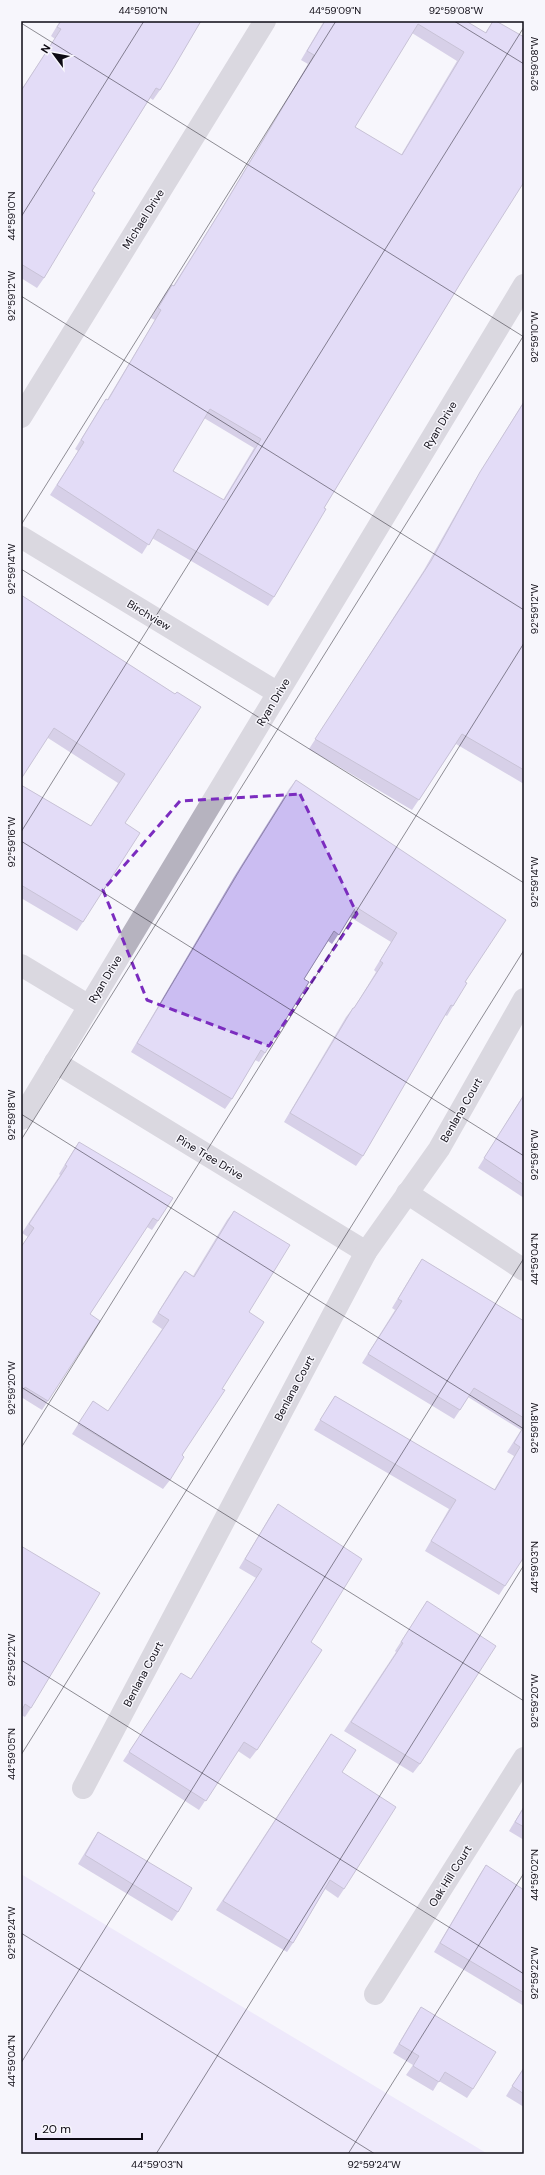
<svg xmlns="http://www.w3.org/2000/svg" width="545" height="2175" font-family="'DM Sans',sans-serif">
  <style>
    .green { fill: #e2dafa }
    .lines { fill: none; stroke-linecap: round; stroke-linejoin: round }
    .minor { stroke: #b6b3bf; stroke-width: 22 }
    .wall { fill: #afa3d0; fill-rule: evenodd }
    .building { fill: #cbbdf2; stroke: #8e84a9; fill-rule: evenodd }
    .marked { fill: none; stroke: #7b2cbf; stroke-width: 3; stroke-dasharray: 8 5; stroke-linejoin: round }
    .ticks { fill: none; stroke: #0d0a13; stroke-width: 1; stroke-opacity: 0.45 }
    .labels { text-anchor: middle; dominant-baseline: central; stroke-width: 3; stroke-linejoin: round; paint-order: stroke }
    .street-label { font-size: 11px; fill: #0d0a13; stroke: #f7f6fc }
    .neatline { fill: none; stroke: #0d0a13; stroke-width: 1.5 }
    .ticks-label { font-size: 10px; text-anchor: middle; fill: #0d0a13 }
  </style>
  <rect width="100%" height="100%" fill="#f7f6fc"/>
  <path class="green" d="M21,1874L488,2154H21Z"/>
  <g class="lines">
    <g class="minor">
      <path d="M21,417L265,21"/>
      <path d="M21,537L278,693"/>
      <path d="M21,965L89,1006"/>
      <path d="M55,1062L366,1252"/>
      <path d="M21,1119L524,285"/>
      <path d="M407,1193L524,1270"/>
      <path d="M83,1788L366,1252L439,1149L524,999"/>
      <path d="M375,1994L524,1758"/>
    </g>
  </g>
  <g class="wall">
    <path d="M60,21H201L160,90L153,100L150,98L92,191L44,278L37,288L21,278V90L55,39L51,36Z"/>
    <path d="M324,21H466L485,33L493,21L466,274L324,508L274,597L268,606L152,538L142,554L50,495L78,451L75,449L100,408L106,399L107,400L155,320L151,318L165,294L172,285L173,286L217,216L308,64L301,60ZM412,33L457,61L401,155L355,127ZM204,418L254,448L223,500L173,471Z"/>
    <path d="M524,401V784L456,744L412,810L309,749L424,570L474,482Z"/>
    <path d="M21,595L175,694L125,823L83,922L77,931L21,898V785L91,826L118,783L48,738Z"/>
    <path d="M296,780L465,982L453,1006L447,1016L445,1015L363,1156L356,1166L284,1122L346,1017L353,1008H354L376,972L374,970L391,942L350,917L332,944L328,941L304,979L265,1053L259,1062L255,1060L232,1099L225,1109L131,1052L234,877L289,789Z"/>
    <path d="M524,1094V1198L478,1168Z"/>
    <path d="M79,1142L158,1221L152,1230L147,1227L90,1314L48,1401L42,1410L21,1397V1247L28,1237L22,1233L60,1175L59,1174L73,1151Z"/>
    <path d="M234,1211L249,1312L222,1389L182,1455L170,1480L163,1489L72,1434L93,1401L108,1411L162,1329L152,1322L178,1280L185,1271L193,1276L227,1220Z"/>
    <path d="M422,1259L524,1321V1557L499,1595L425,1551L449,1509L314,1430L329,1405L335,1396L494,1490L514,1456L507,1452L521,1430L468,1397L460,1410L454,1419L362,1363L395,1310L392,1308L416,1268Z"/>
    <path d="M278,1504L311,1642L257,1750L250,1759L238,1751L199,1810L123,1761L175,1682L191,1679L256,1578L239,1568L272,1513Z"/>
    <path d="M21,1546L31,1708L25,1717L21,1715Z"/>
    <path d="M427,1601L420,1764L413,1773L344,1731L396,1652L395,1651Z"/>
    <path d="M331,1734L342,1772L344,1889L338,1898L325,1889L293,1943L287,1952L216,1910Z"/>
    <path d="M524,1806V1840L509,1831Z"/>
    <path d="M98,1832L178,1912L172,1921L78,1864L92,1841Z"/>
    <path d="M486,1865L524,1890V2006L434,1952L480,1874Z"/>
    <path d="M421,2007L473,2089L467,2098L439,2081L433,2091L406,2075L413,2065L393,2053L415,2016Z"/>
    <path d="M524,2067V2107L506,2096Z"/>
  </g>
  <g class="building">
    <path d="M61,21H201L174,67L160,90L156,88L92,191L95,193L44,278L21,264V91L61,29L57,27Z"/>
    <path d="M325,21H466L486,33L493,21H496L524,37V182L466,274L324,508L326,509L274,597L158,529L149,545L57,485L84,442L81,440L106,399L108,400L161,310L158,308L172,285L174,286L223,207L314,55L307,51ZM418,24L464,52L402,155L355,127ZM210,409L261,439L224,500L173,471Z"/>
    <path d="M524,402V770L462,734L419,800L315,739L431,561L480,472Z"/>
    <path d="M21,595L175,694L177,692L201,707L125,823L140,833L83,922L21,885V785L91,826L125,774L54,728L21,779Z"/>
    <path d="M296,780L506,920L465,982L467,983L453,1006L451,1005L363,1156L290,1113L353,1008H354L383,963L380,961L397,933L356,907L339,935L334,931L304,979L309,982L265,1053L261,1050L232,1099L137,1043L241,868Z"/>
    <path d="M524,1095V1185L484,1158Z"/>
    <path d="M79,1142L173,1198L158,1221L153,1218L90,1314L100,1321L48,1401L25,1387L21,1393V1247L34,1228L29,1224L67,1166L65,1165Z"/>
    <path d="M234,1211L290,1245L249,1312L264,1322L222,1389L225,1390L182,1455L184,1457L170,1480L78,1424L93,1401L108,1411L169,1320L158,1313L185,1271L194,1277Z"/>
    <path d="M422,1259L524,1321V1418L474,1388L460,1410L368,1354L402,1301L398,1299Z"/>
    <path d="M335,1396L495,1490L520,1447L514,1443L524,1426V1557L505,1586L431,1541L456,1500L320,1420Z"/>
    <path d="M278,1504L362,1559L311,1642L322,1650L257,1750L244,1742L206,1801L129,1752L181,1673L191,1679L262,1569L245,1559Z"/>
    <path d="M21,1546L100,1593L31,1708L25,1704L21,1712Z"/>
    <path d="M427,1601L496,1646L420,1764L351,1722L403,1643L401,1642Z"/>
    <path d="M331,1734L356,1750L342,1772L396,1807L344,1889L330,1880L293,1943L223,1901Z"/>
    <path d="M524,1807V1827L515,1822Z"/>
    <path d="M98,1832L192,1888L178,1912L85,1855Z"/>
    <path d="M486,1865L524,1890V1993L440,1943Z"/>
    <path d="M421,2007L496,2052L473,2089L445,2072L439,2082L413,2066L419,2056L399,2044Z"/>
    <path d="M524,2068V2094L512,2086Z"/>
  </g>
  <path d="M0 0H545V2175H0ZM300,794L357,914L269,1046L147,1000L103,890L180,801Z" fill="#f7f6fc" fill-opacity=".55" fill-rule="evenodd"/>
  <path class="marked" d="M300,794L357,914L269,1046L147,1000L103,890L180,801Z"/>
  <path class="ticks" d="M454,21L524,64M21,23L524,337M21,217L144,21M21,296L524,610M21,525L336,21M21,569L524,883M21,832L524,27M21,841L524,1156M21,1114L524,1429M21,1140L524,335M21,1387L524,1701M21,1448L524,643M21,1660L524,1974M21,1755L524,950M21,1933L375,2154M21,2063L524,1258M156,2154L524,1565M348,2154L524,1873"/>
  <g class="labels">
    <g class="street-label">
      <text transform="translate(143 219) rotate(-58)">Michael Drive</text>
      <text transform="translate(440 425) rotate(-59)">Ryan Drive</text>
      <text transform="translate(149 615) rotate(31)">Birchview</text>
      <text transform="translate(273 702) rotate(-59)">Ryan Drive</text>
      <text transform="translate(105 979) rotate(-59)">Ryan Drive</text>
      <text transform="translate(461 1110) rotate(-60)">Benlana Court</text>
      <text transform="translate(210 1157) rotate(31)">Pine Tree Drive</text>
      <text transform="translate(294 1388) rotate(-62)">Benlana Court</text>
      <text transform="translate(143 1674) rotate(-62)">Benlana Court</text>
      <text transform="translate(450 1876) rotate(-58)">Oak Hill Court</text>
    </g>
  </g>
  <rect width="545" height="2175" fill="none" stroke="#f7f6fc" stroke-width="44"/>
  <g transform="translate(54 54) rotate(302)" stroke="#f7f6fc" stroke-width="3" paint-order="stroke">
  <path d="M0-3L7 15L0 10L-7 15Z" fill="#0d0a13"/>
  <text y="-6" font-size="11" font-weight="bold" text-anchor="middle" fill="#0d0a13">N</text>
  </g>
  <path d="M36 2133v6h106v-6" fill="none" stroke="#0d0a13" stroke-width="2"/>
  <text x="42" y="2133" font-size="12" fill="#0d0a13" stroke="#f7f6fc" stroke-width="3" paint-order="stroke">20 m</text>
  <rect x="22" y="22" width="501" height="2131" class="neatline"/>
  <g class="ticks-label">
    <text x="143" y="14">44°59'10"N</text>
    <text x="335" y="14">44°59'09"N</text>
    <text x="456" y="14">92°59'08"W</text>
    <text transform="translate(534 64) rotate(-90)" y="4">92°59'08"W</text>
    <text transform="translate(11 216) rotate(-90)" y="4">44°59'10"N</text>
    <text transform="translate(11 296) rotate(-90)" y="4">92°59'12"W</text>
    <text transform="translate(534 337) rotate(-90)" y="4">92°59'10"W</text>
    <text transform="translate(11 569) rotate(-90)" y="4">92°59'14"W</text>
    <text transform="translate(534 609) rotate(-90)" y="4">92°59'12"W</text>
    <text transform="translate(11 842) rotate(-90)" y="4">92°59'16"W</text>
    <text transform="translate(534 882) rotate(-90)" y="4">92°59'14"W</text>
    <text transform="translate(11 1115) rotate(-90)" y="4">92°59'18"W</text>
    <text transform="translate(534 1155) rotate(-90)" y="4">92°59'16"W</text>
    <text transform="translate(534 1259) rotate(-90)" y="4">44°59'04"N</text>
    <text transform="translate(11 1388) rotate(-90)" y="4">92°59'20"W</text>
    <text transform="translate(534 1428) rotate(-90)" y="4">92°59'18"W</text>
    <text transform="translate(534 1567) rotate(-90)" y="4">44°59'03"N</text>
    <text transform="translate(11 1660) rotate(-90)" y="4">92°59'22"W</text>
    <text transform="translate(534 1701) rotate(-90)" y="4">92°59'20"W</text>
    <text transform="translate(11 1754) rotate(-90)" y="4">44°59'05"N</text>
    <text transform="translate(534 1875) rotate(-90)" y="4">44°59'02"N</text>
    <text transform="translate(11 1933) rotate(-90)" y="4">92°59'24"W</text>
    <text transform="translate(534 1973) rotate(-90)" y="4">92°59'22"W</text>
    <text transform="translate(11 2061) rotate(-90)" y="4">44°59'04"N</text>
    <text x="157" y="2168">44°59'03"N</text>
    <text x="374" y="2168">92°59'24"W</text>
  </g>
</svg>
